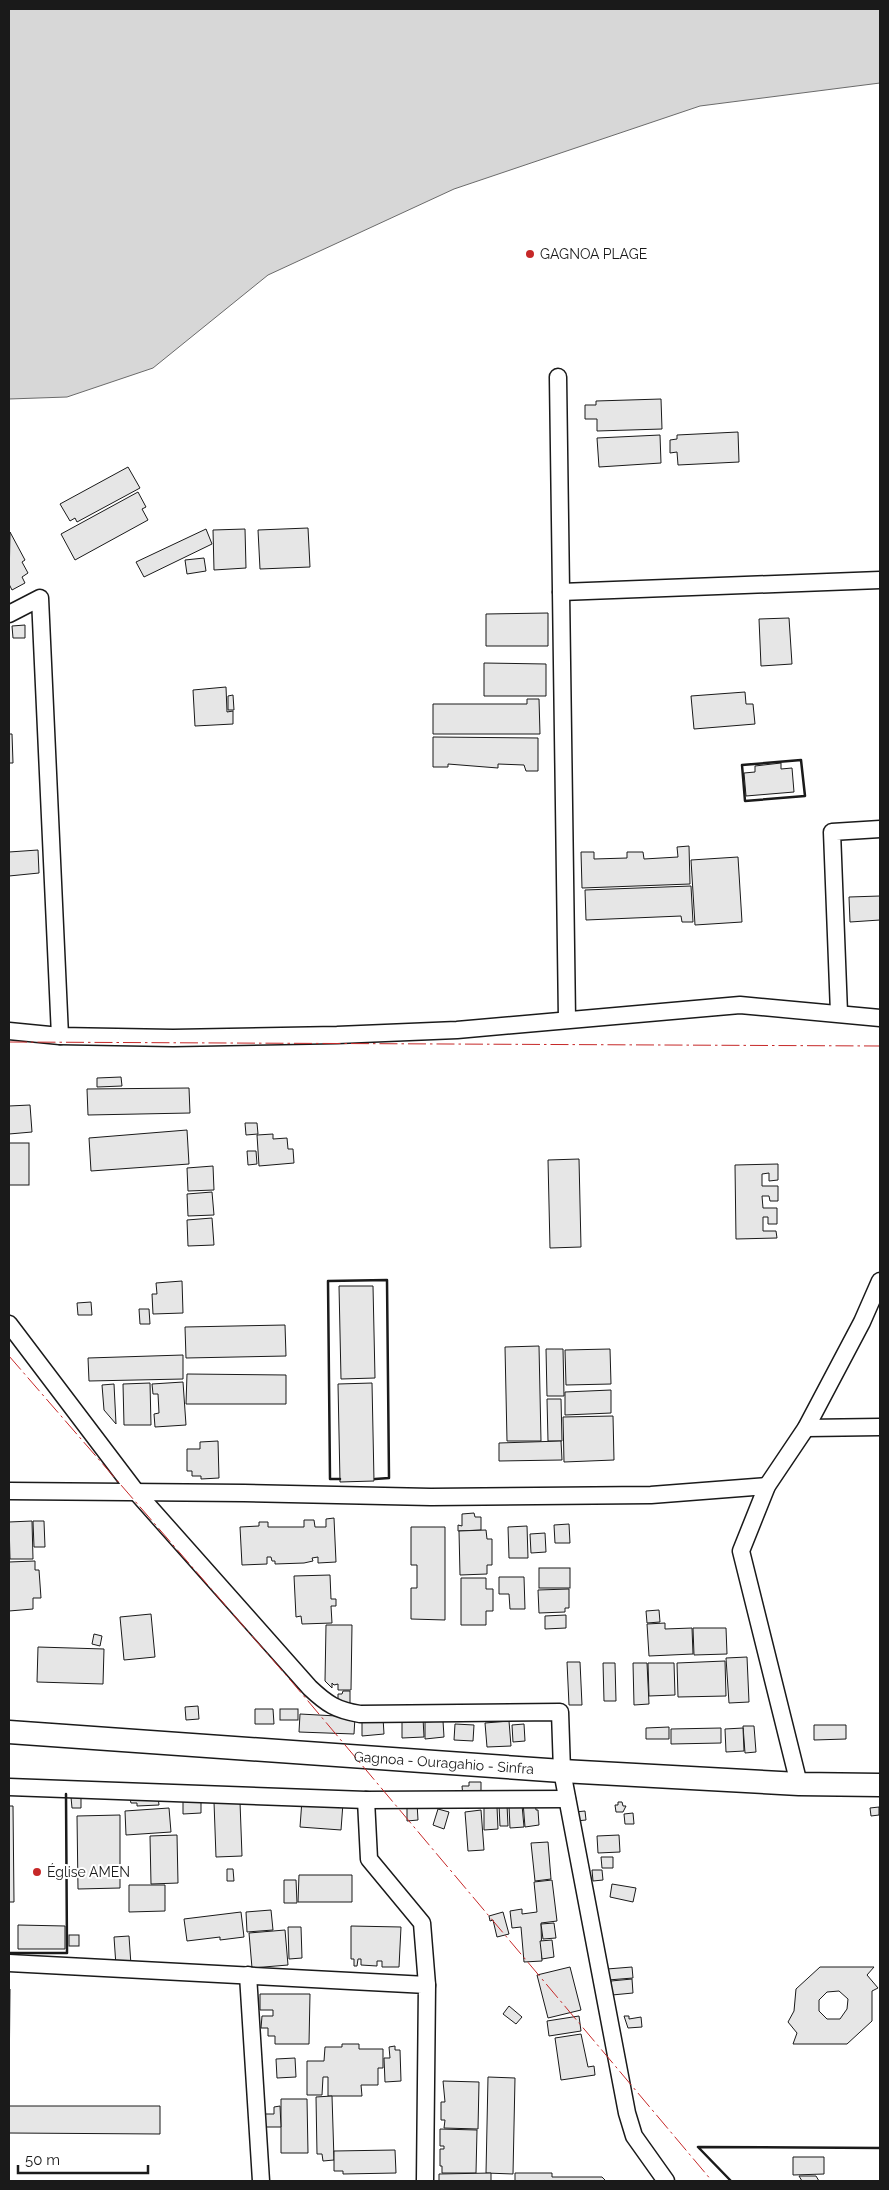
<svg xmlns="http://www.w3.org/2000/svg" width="889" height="2190" font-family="Raleway,sans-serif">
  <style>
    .water { fill: #d7d7d7; stroke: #6a6a6a }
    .building { fill: #e6e6e6; stroke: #1a1a1a; fill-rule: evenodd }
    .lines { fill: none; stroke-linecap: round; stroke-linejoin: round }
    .street-casing { stroke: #1a1a1a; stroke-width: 19 }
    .secondary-casing { stroke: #1a1a1a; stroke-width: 25 }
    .street { stroke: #fff; stroke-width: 16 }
    .secondary { stroke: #fff; stroke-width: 22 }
    .wall { stroke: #1a1a1a; stroke-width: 2.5 }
    .power { stroke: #c62828; stroke-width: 1; stroke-dasharray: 18 4 2.5 4; stroke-linecap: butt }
    .poi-dot { fill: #c62828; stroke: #fff; stroke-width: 2 }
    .labels { text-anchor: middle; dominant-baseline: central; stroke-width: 4; stroke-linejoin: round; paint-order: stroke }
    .poi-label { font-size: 14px; fill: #1a1a1a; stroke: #fff; text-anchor: start }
    .street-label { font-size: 14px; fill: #1a1a1a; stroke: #fff }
  </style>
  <rect width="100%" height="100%" fill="#fff"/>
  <path class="water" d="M9,9H880V83L700,106L454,189L268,275L153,368L67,397L9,399Z"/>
  <g class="building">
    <path d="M661,399L662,429L597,431V419H585V405H596V401Z"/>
    <path d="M738,432L739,462L678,465L677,452L670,453V440L677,439V435Z"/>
    <path d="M660,435L661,463L599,467L597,438Z"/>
    <path d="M128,467L140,488L77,522L75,518L70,521L60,504Z"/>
    <path d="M138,492L146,507L142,509L148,520L75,560L61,534Z"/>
    <path d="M308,528L310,567L260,569L258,530Z"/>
    <path d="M206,529L212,544L144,577L136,562Z"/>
    <path d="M245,529L246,568L214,570L213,530Z"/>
    <path d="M10,532L25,560L22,562L28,573L22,577L25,583L12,590L9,584Z"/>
    <path d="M204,558L206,571L187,574L185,560Z"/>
    <path d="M548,613V646H486V614Z"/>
    <path d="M789,618L792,664L761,666L759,619Z"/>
    <path d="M25,625V638H13L12,626Z"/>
    <path d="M484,663L546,664V696H484Z"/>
    <path d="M226,687L227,712L233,711V724L195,726L193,690Z"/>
    <path d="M745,692L746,704H753L755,724L694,729L691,696Z"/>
    <path d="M233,695L234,710H228V696Z"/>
    <path d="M527,699H539L540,734H433V704H527Z"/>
    <path d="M9,734H12L13,763H9Z"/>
    <path d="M433,737L538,738V771H526L524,765L498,764V768L448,764V767H433Z"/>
    <path d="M781,763V769L792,768L794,792L746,796L744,773L755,772V766Z"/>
    <path d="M689,846L690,884L582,888L581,852H594V859L627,858V852H643L644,859L678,857L677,847Z"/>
    <path d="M38,850L39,873L9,876V852Z"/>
    <path d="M738,857L742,922L695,925L691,860Z"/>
    <path d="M691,886L693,922H682L681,916L586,920L585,890Z"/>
    <path d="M880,896V920L850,922L849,897Z"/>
    <path d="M121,1077L122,1086L97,1087V1078Z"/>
    <path d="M189,1088L190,1113L88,1115L87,1089Z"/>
    <path d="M30,1105L32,1132L9,1134V1106Z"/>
    <path d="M245,1123H257L258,1134L246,1135Z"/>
    <path d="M187,1130L189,1164L91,1171L89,1138Z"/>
    <path d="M273,1134V1139L287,1138L288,1149H293L294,1163L259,1166L257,1135Z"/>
    <rect x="9" y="1143" width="20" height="42"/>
    <path d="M247,1151H256L257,1164L248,1165Z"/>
    <path d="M579,1159L581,1247L550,1248L548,1160Z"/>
    <path d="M778,1164V1180L769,1181V1173L762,1174V1186H778V1201H770L769,1196H762L763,1208H777V1224H768V1217H763V1231H776L777,1238L736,1239L735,1165Z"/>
    <path d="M213,1166L214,1190L188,1191L187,1168Z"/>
    <path d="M212,1192L214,1215L188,1216L187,1194Z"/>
    <path d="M212,1218L214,1245L188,1246L187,1220Z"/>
    <path d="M182,1281L183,1313L153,1314L152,1294H157L156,1283Z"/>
    <path d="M339,1286H373L375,1378L341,1379Z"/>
    <path d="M91,1302L92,1315H78L77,1303Z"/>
    <path d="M139,1309H149L150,1324H140Z"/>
    <path d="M285,1325L286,1356L186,1358L185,1327Z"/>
    <path d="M539,1346L541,1441H507L505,1347Z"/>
    <path d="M546,1349H563L564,1396H547Z"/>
    <path d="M610,1349L611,1384L566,1385L565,1350Z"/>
    <path d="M183,1355V1379L89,1381L88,1358Z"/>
    <path d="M187,1374L286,1375V1404H186Z"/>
    <path d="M183,1382L186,1425L155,1427L154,1414L159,1413L158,1394H153L152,1384Z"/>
    <path d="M150,1383L151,1425H124L123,1384Z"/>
    <path d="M372,1383L374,1481L340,1482L338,1384Z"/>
    <path d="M114,1384L116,1424L104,1410L102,1385Z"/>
    <path d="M611,1390V1413L565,1415V1392Z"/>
    <path d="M547,1399H561L562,1441H548Z"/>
    <path d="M613,1416L614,1460L564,1462L563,1417Z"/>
    <path d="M218,1441L219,1478L201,1479V1476H192V1471H187V1449H200V1442Z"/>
    <path d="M561,1441L562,1460L499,1461V1443Z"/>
    <path d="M474,1513L475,1517H481V1530L458,1531V1525L462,1526V1514Z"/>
    <path d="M334,1518L336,1562L318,1563V1557L312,1558L313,1561L304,1563L275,1564V1561H272L271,1557H267V1564L242,1565L240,1527L259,1526V1522H268V1527H304V1520H314L315,1527H326V1519Z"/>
    <path d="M32,1521L33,1559H10L9,1522Z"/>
    <path d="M33,1521H44L45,1547H34Z"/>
    <path d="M569,1524L570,1543H555L554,1525Z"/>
    <path d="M527,1526L528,1558H509L508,1527Z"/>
    <path d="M411,1527H445V1620L411,1619V1588H417V1565H411Z"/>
    <path d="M486,1530L487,1539H492V1565H487V1574L460,1575L459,1531Z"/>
    <path d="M545,1533L546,1552L531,1553L530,1534Z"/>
    <path d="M35,1561V1570H39L41,1598H33V1609L9,1611V1562Z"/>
    <rect x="539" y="1568" width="31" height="20"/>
    <path d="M330,1575L331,1599H336V1606H331L332,1623L302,1624L301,1616L296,1617L294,1576Z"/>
    <path d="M499,1577H524L525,1609H510L509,1594H499Z"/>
    <path d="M461,1578H486V1589H493V1611H486V1625H461Z"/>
    <path d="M569,1589V1608H565V1612L539,1613L538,1590Z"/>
    <path d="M659,1610L660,1622L647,1623L646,1611Z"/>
    <path d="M151,1614L155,1657L124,1660L120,1617Z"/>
    <path d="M566,1615V1628L545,1629V1616Z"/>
    <path d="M665,1623V1629L692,1628L693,1654L649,1656L647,1624Z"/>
    <path d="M326,1625H352L351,1690H338V1684L334,1685L332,1683V1688L325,1681Z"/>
    <path d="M693,1628H726L727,1654L694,1655Z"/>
    <path d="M94,1634L102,1636L100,1646L92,1644Z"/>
    <path d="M38,1647L104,1649L103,1684L37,1682Z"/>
    <path d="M747,1657L749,1702L729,1703L726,1658Z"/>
    <path d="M725,1661L726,1696L678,1697L677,1663Z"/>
    <path d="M567,1662H580L582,1705H569Z"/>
    <path d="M603,1663H615L616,1701H604Z"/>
    <path d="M633,1663H647L649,1704L634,1705Z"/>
    <path d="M648,1663H674L675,1695L649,1696Z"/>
    <path d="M343,1691H350V1703L338,1704V1694H342Z"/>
    <path d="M198,1706L199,1719L186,1720L185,1707Z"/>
    <path d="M255,1709H273L274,1724H255Z"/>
    <rect x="280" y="1709" width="18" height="11"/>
    <path d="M300,1714L355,1717L354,1734L299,1732Z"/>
    <path d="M383,1718L384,1734L362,1736V1719Z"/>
    <path d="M402,1718H423L424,1737L402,1738Z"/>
    <path d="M443,1721L444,1737L425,1739V1722Z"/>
    <path d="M509,1721L511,1746L487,1747L485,1723Z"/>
    <path d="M455,1724L474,1725L473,1741L454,1740Z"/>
    <path d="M524,1724L525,1741L513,1742L512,1725Z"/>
    <path d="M814,1725H846V1739L814,1740Z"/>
    <path d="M743,1726H754L756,1752L745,1753Z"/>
    <path d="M669,1727V1739H646V1728Z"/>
    <path d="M721,1728V1743L671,1744V1729Z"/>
    <path d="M743,1728L744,1751L726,1752L725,1729Z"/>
    <path d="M469,1782H481V1797H463L462,1786H469Z"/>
    <path d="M71,1797H81V1808H72Z"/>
    <path d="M158,1797L159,1805L137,1806V1803H131L130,1799Z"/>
    <path d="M201,1798V1813L183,1814V1799Z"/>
    <path d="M302,1800L343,1803L341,1830L300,1827Z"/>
    <path d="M535,1801L536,1810H538L539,1825L525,1827L523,1802Z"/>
    <path d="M214,1802H240L242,1856L216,1857Z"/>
    <path d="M618,1802H622L623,1806H626L623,1812H616L615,1805H618Z"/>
    <path d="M407,1803H417L418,1820L407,1821Z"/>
    <path d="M499,1805H507L508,1826H500Z"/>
    <path d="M522,1805L524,1827L510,1828L509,1806Z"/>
    <path d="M9,1806H13L14,1902H9Z"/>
    <path d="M497,1807L498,1829L484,1830V1808Z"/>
    <path d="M879,1807V1815L871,1816L870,1808Z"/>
    <path d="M169,1808L171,1832L126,1835L125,1811Z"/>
    <path d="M438,1809L449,1812L444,1829L433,1825Z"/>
    <path d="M481,1810L484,1850L468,1851L465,1812Z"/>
    <path d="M585,1811L586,1820L576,1821L575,1812Z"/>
    <path d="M633,1813L634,1824H625L624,1814Z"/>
    <path d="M120,1815V1888L78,1889L77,1816Z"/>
    <path d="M177,1835L178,1883L151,1884L150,1836Z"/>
    <path d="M619,1835L620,1852L598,1853L597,1836Z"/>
    <path d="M548,1842L551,1879L535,1881L531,1843Z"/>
    <path d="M601,1857H613V1868H602Z"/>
    <path d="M227,1869H233L234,1881H227Z"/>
    <path d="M592,1870H602L603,1880L593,1881Z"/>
    <path d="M299,1875H352V1902H298Z"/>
    <path d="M284,1880H296L297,1903H284Z"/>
    <path d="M552,1880L557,1921L541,1923L542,1961L524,1962L521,1927L512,1928L510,1911L522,1909V1914L537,1912L534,1882Z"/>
    <path d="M612,1884L636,1888L633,1902L610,1897Z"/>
    <path d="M129,1885H165V1911L129,1912Z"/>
    <path d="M271,1910L273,1930L247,1932L246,1912Z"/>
    <path d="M241,1912L244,1937L220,1940V1937L187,1941L184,1919Z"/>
    <path d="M503,1912L509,1934L497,1937L493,1920L490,1921L489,1916Z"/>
    <path d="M554,1923L556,1938L543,1939L541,1924Z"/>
    <path d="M18,1925L65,1926V1949H18Z"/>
    <path d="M351,1926L401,1927L399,1967H382V1961H377V1966L361,1965V1959H358L357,1966H354V1959H351Z"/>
    <path d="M288,1927H301L302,1958L289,1959Z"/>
    <path d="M285,1930L288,1965L252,1968L249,1933Z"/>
    <rect x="69" y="1935" width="10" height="11"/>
    <path d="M129,1936L131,1965L116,1966L114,1937Z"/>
    <path d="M552,1940L554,1957L542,1959L540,1941Z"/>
    <path d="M570,1967L581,2010L548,2018L537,1975Z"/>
    <path d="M632,1967L633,1978L608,1980L607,1969Z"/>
    <path d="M820,1967H874L867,1975L878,1988L872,1991V2021L847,2044H793L797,2033L788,2022L794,2011L796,1989ZM839,1991L848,1999L847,2009L840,2019H827L819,2011V2000L827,1992Z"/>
    <path d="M632,1979L633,1993L612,1995L611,1981Z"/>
    <path d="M9,1989H10L9,2091Z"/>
    <path d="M260,1994H310L309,2044H275V2036H268V2028H261L262,2016H273V2010H260Z"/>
    <path d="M509,2006L522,2017L516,2024L503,2014Z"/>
    <path d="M579,2016L581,2031L549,2036L547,2021Z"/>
    <path d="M624,2016H629V2019L641,2017L642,2027L628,2028Z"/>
    <path d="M581,2034L588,2067L594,2066L595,2075L561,2080L555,2038Z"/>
    <path d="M342,2044H359V2049H383V2068H378V2085H361L362,2096H328V2077H323L322,2095H307V2061H324L325,2047H342Z"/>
    <path d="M395,2046V2050H400L401,2081L385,2082L384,2058H390L389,2047Z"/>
    <path d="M295,2058L296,2077L277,2078L276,2059Z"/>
    <path d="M488,2077L515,2078L513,2174L486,2173Z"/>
    <path d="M443,2081L479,2082L478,2129L444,2128L445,2120H441V2102H445Z"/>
    <path d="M332,2096L334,2160L323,2161L322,2154H317L316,2097Z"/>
    <path d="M281,2099H307L308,2153H281Z"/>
    <path d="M9,2106H160V2134L9,2133Z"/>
    <path d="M280,2106L281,2127H260V2114H274V2107Z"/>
    <path d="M440,2129L477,2130L476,2173H442V2166H440V2149H444V2146H440Z"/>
    <path d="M395,2150L396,2173L343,2174V2171H334V2151Z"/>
    <path d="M793,2157H824V2174L793,2175Z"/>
    <path d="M491,2173V2181H439V2174Z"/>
    <path d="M515,2173H552V2177H602L606,2181H515Z"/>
    <path d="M799,2176H816L819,2181H802Z"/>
  </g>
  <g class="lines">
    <g class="street-casing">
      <g id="street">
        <path d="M558,377L567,1019"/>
        <path d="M561,592L880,580"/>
        <path d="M9,614L40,598L60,1036"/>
        <path d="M839,1013L832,832L880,829"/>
        <path d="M9,1031L60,1036L173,1038L337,1035L457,1030L740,1005L880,1018"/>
        <path d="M9,1324L137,1493L310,1688C327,1704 336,1710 360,1714L560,1712L562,1771L627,2113L634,2136L666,2181"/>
        <path d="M806,1428L880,1427"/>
        <path d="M9,1491L244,1493L431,1497L651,1495L767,1486"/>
        <path d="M799,1784L741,1551L767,1486L806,1428L862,1322L880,1281"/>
        <path d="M9,1787L366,1800L567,1799"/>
        <path d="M366,1800L369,1859L422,1923L427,1985"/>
        <path d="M9,1963L427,1985L425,2181"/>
        <path d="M248,1975L261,2181"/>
      </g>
    </g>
    <g class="secondary-casing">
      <g id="secondary">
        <path id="s1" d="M9,1732L562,1771L799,1784L880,1785"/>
      </g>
    </g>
    <use href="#street" class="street"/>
    <use href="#secondary" class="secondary"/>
    <g class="wall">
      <path d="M801,760L805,796L745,801L742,765Z"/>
      <path d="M340,1479H330L328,1281L387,1280L389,1478L375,1479"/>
      <path d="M9,1953H67L66,1794"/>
      <path d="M731,2181L698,2147L880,2148"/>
    </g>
    <g class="power">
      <path d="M9,1042L880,1046"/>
      <path d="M9,1356L292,1682L712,2181"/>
    </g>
  </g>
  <g class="poi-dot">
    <circle cx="530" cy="254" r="5"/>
    <circle cx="37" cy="1872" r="5"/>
  </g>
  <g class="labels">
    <g class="poi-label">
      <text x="540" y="254">GAGNOA PLAGE</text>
      <text x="47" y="1872">Église AMEN</text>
    </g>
    <g class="street-label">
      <text stroke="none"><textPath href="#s1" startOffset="436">Gagnoa - Ouragahio - Sinfra</textPath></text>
    </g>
  </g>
  <rect width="889" height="2190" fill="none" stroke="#1a1a1a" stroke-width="20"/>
  <path d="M18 2165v8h130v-8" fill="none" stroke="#1a1a1a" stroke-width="2.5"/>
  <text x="25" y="2165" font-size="15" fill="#1a1a1a" stroke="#ffffff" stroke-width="4" paint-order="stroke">50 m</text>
</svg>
